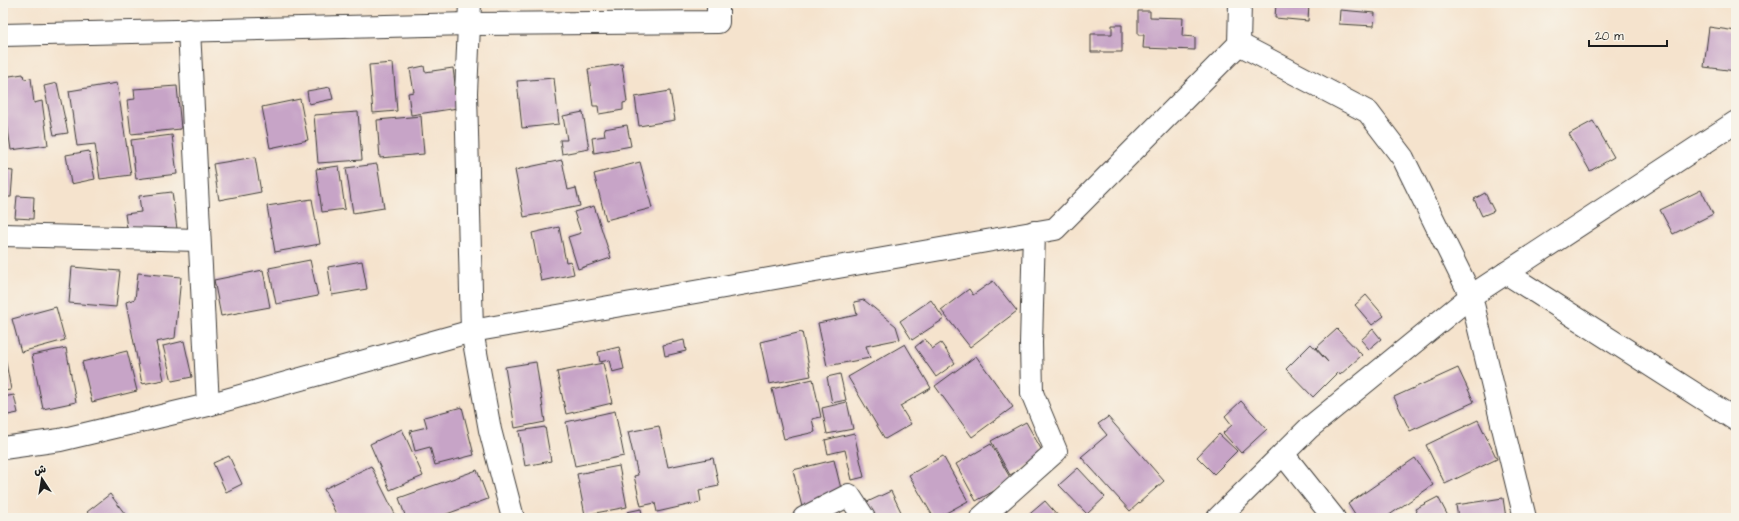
<svg xmlns="http://www.w3.org/2000/svg" width="1739" height="521" font-family="'Architects Daughter','Playpen Sans Arabic',sans-serif">
  <style>
    .building { fill: #c7a4c7 }
    .lines { fill: none; stroke-linecap: round; stroke-linejoin: round }
    .street-casing { stroke: #3d3a37; stroke-width: 24 }
    .secondary-casing { stroke: #3d3a37; stroke-width: 24 }
    .street { stroke: #fff; stroke-width: 22 }
    .secondary { stroke: #fff; stroke-width: 22 }
  </style>
  <rect width="100%" height="100%" fill="#f7f3e8"/>
  <filter id="ink" filterUnits="userSpaceOnUse"><feTurbulence type="fractalNoise" baseFrequency=".025" numOctaves="2"/><feDisplacementMap in="SourceGraphic" scale="8" xChannelSelector="R" yChannelSelector="G"/><feConvolveMatrix kernelMatrix="1 2 1 2 8 2 1 2 1" color-interpolation-filters="sRGB"/></filter>
  <filter id="wash" filterUnits="userSpaceOnUse"><feTurbulence type="fractalNoise" baseFrequency=".012" numOctaves="4" result="noise"/><feDisplacementMap in="SourceGraphic" scale="16" xChannelSelector="R" yChannelSelector="G"/><feGaussianBlur stdDeviation="0.9" result="paint"/><feColorMatrix in="noise" values="0 0 0 0 0 0 0 0 0 0 0 0 0 0 0 0 0 1.4 0 .05"/><feComposite in="paint" operator="in"/></filter>
  <g filter="url(#wash)">
    <rect width="100%" height="100%" fill="#f5e3cd"/>
    <g id="blocks">
      <g class="building">
        <path d="M1276,3H1309L1308,21L1275,18Z"/>
        <path d="M1340,10L1375,13L1374,26L1339,24Z"/>
        <path d="M1138,11H1150V17L1183,18L1182,36L1195,37V50L1143,48L1144,35H1138Z"/>
        <path d="M1112,25H1122V52H1091V34H1112Z"/>
        <path d="M1709,27L1736,31V71L1704,67Z"/>
        <path d="M393,63L397,111L373,113L369,65Z"/>
        <path d="M622,64L627,102L623,103V110L599,114L598,106H593L588,69Z"/>
        <path d="M424,66L425,72L453,68L458,108L411,115L408,93L414,92L410,69Z"/>
        <path d="M23,74L24,79L31,78L34,103L42,101L48,145L11,150L5,109H3V77Z"/>
        <path d="M554,78L559,124L522,128L517,81Z"/>
        <path d="M57,83L68,133L54,135L44,86Z"/>
        <path d="M117,83L131,175L100,179L95,144L77,146L69,91Z"/>
        <path d="M177,86L181,129L131,134L127,100L135,99L134,89Z"/>
        <path d="M330,87L333,99L309,104L307,91Z"/>
        <path d="M670,91L675,120L639,126L635,97Z"/>
        <path d="M300,99L308,140L270,148L262,107Z"/>
        <path d="M358,112L362,160L318,163L314,115Z"/>
        <path d="M583,112L589,149L562,154L560,140H567L563,116Z"/>
        <path d="M421,116L424,154L380,158L377,120Z"/>
        <path d="M1593,121L1614,157L1590,171L1569,134Z"/>
        <path d="M627,125L631,146L594,153L592,138L605,136L604,129Z"/>
        <path d="M172,135L177,174L136,179L131,140Z"/>
        <path d="M89,151L95,179L71,184L66,155Z"/>
        <path d="M255,157L261,192L219,200L213,164Z"/>
        <path d="M562,160L568,190L576,188L580,206L524,217L515,170Z"/>
        <path d="M640,162L652,208L606,220L594,174Z"/>
        <path d="M377,164L384,208L353,213L346,168Z"/>
        <path d="M339,166L345,209L322,212L316,169Z"/>
        <path d="M3,170L13,171L11,197H3Z"/>
        <path d="M1701,190L1713,214L1673,234L1660,210Z"/>
        <path d="M172,192L177,229L128,235L125,214L141,212L139,196Z"/>
        <path d="M1485,193L1494,211L1482,216L1474,199Z"/>
        <path d="M17,196L34,197L33,219L15,218Z"/>
        <path d="M312,199L320,244L275,252L267,206Z"/>
        <path d="M594,206L611,258L578,269L568,237L581,233L574,212Z"/>
        <path d="M559,227L566,262L571,261L574,274L541,281L532,233Z"/>
        <path d="M310,260L318,296L276,304L269,268Z"/>
        <path d="M362,261L367,289L332,295L328,267Z"/>
        <path d="M72,267L120,271L116,307L69,303Z"/>
        <path d="M263,270L270,307L221,316L214,280Z"/>
        <path d="M138,273L181,277L175,338L156,342L164,380L142,384L126,302L135,299Z"/>
        <path d="M993,281L1017,311L970,347L941,310L969,289L973,295Z"/>
        <path d="M1366,295L1384,316L1372,325L1355,305Z"/>
        <path d="M864,300L896,326L900,339L866,346L870,358L827,366L818,323L857,315L854,302Z"/>
        <path d="M931,300L944,319L912,340L900,321Z"/>
        <path d="M56,307L65,340L21,352L12,319Z"/>
        <path d="M1337,329L1362,355L1340,375L1338,372L1313,397L1286,369L1311,344L1328,362L1316,348Z"/>
        <path d="M1373,329L1381,339L1369,349L1361,340Z"/>
        <path d="M802,332L811,376L769,384L760,342Z"/>
        <path d="M925,339L932,349L941,343L955,363L936,377L915,347Z"/>
        <path d="M684,340L686,351L665,356L663,345Z"/>
        <path d="M184,341L192,377L172,381L163,346Z"/>
        <path d="M905,344L931,388L900,406L911,424L885,439L848,377Z"/>
        <path d="M3,346L11,390L3,391Z"/>
        <path d="M619,347L624,369L612,372L609,360L600,362L598,352Z"/>
        <path d="M66,348L76,402L43,409L32,355Z"/>
        <path d="M127,351L137,391L92,402L82,362Z"/>
        <path d="M976,356L1013,407L972,437L935,386Z"/>
        <path d="M536,362L545,422L515,428L505,367Z"/>
        <path d="M603,363L612,403L566,414L557,372Z"/>
        <path d="M1458,368L1474,402L1410,431L1394,397Z"/>
        <path d="M840,374L846,400L832,403L827,377Z"/>
        <path d="M813,379L821,417L812,419L815,432L784,439L772,389Z"/>
        <path d="M14,395L18,413L3,416V397Z"/>
        <path d="M1241,401L1267,429L1241,453L1223,433L1232,425L1225,416Z"/>
        <path d="M847,402L853,429L827,434L822,408Z"/>
        <path d="M462,407L474,455L435,465L430,447L415,451L410,431L427,427L424,417Z"/>
        <path d="M615,411L624,456L575,466L566,422Z"/>
        <path d="M1108,417L1164,481L1130,511L1081,457L1107,435L1098,424Z"/>
        <path d="M1478,420L1497,459L1445,484L1426,445Z"/>
        <path d="M1026,422L1045,456L1010,475L991,441Z"/>
        <path d="M659,426L668,467L713,458L719,486L699,490L701,502L657,512L655,503L641,506L634,476L638,475L628,432Z"/>
        <path d="M545,427L551,461L525,466L519,431Z"/>
        <path d="M402,429L423,476L390,490L370,444Z"/>
        <path d="M854,433L864,477L852,480L845,450L828,454L825,440Z"/>
        <path d="M1219,434L1237,451L1214,474L1197,457Z"/>
        <path d="M991,444L1012,481L976,501L956,464Z"/>
        <path d="M229,456L242,484L226,492L213,463Z"/>
        <path d="M943,456L968,501L937,518H934L909,475Z"/>
        <path d="M1415,458L1433,485L1385,518H1357L1348,504Z"/>
        <path d="M834,460L843,497L802,507L793,470Z"/>
        <path d="M371,466L396,516L392,518H338L324,489Z"/>
        <path d="M619,466L627,507L585,515L577,474Z"/>
        <path d="M1078,468L1105,497L1087,514L1059,485Z"/>
        <path d="M477,470L488,499L444,515L445,518H406L399,498Z"/>
        <path d="M891,491L903,516L899,518H872L865,503Z"/>
        <path d="M110,494L128,518H92L87,512Z"/>
        <path d="M1438,497L1449,518H1420L1415,509Z"/>
        <path d="M1503,498L1506,518H1458L1456,505Z"/>
        <path d="M1045,501L1060,518H1025Z"/>
        <path d="M641,509L643,518H628L627,512Z"/>
      </g>
    </g>
  </g>
  <g filter="url(#ink)">
    <use href="#blocks" fill-opacity="0" stroke="#3d3a37" stroke-width="1"/>
    <g class="lines">
      <g class="street-casing">
        <g id="street">
          <path d="M470,3L466,93L472,331L490,430L513,518"/>
          <path d="M189,30L208,405"/>
          <path d="M3,35L469,24L718,22V3"/>
          <path d="M1239,44L1368,112L1403,158L1471,296L1525,518"/>
          <path d="M3,235L199,240"/>
          <path d="M3,448L60,440L208,405L472,331L1055,229L1239,44L1240,3"/>
          <path d="M1283,454L1334,518"/>
          <path d="M804,518L849,495L864,518"/>
          <path d="M981,518L1056,451L1032,393L1031,343L1034,232"/>
          <path d="M1218,518L1309,428L1471,296L1736,122"/>
        </g>
      </g>
      <g class="secondary-casing">
        <path id="secondary" d="M1506,273L1736,420"/>
      </g>
      <use href="#street" class="street"/>
      <use href="#secondary" class="secondary"/>
    </g>
  </g>
  <rect width="1739" height="521" fill="none" stroke="#f7f3e8" stroke-width="16"/>
  <g transform="translate(42 479) rotate(348)" stroke="#f7f3e8" stroke-width="3" paint-order="stroke">
  <path d="M0-3L7 15L0 10L-7 15Z" fill="#1c1c1c"/>
  <text y="-6" font-size="11" font-weight="bold" text-anchor="middle" fill="#1c1c1c">ش</text>
  </g>
  <path d="M1589 40v6h78v-6" fill="none" stroke="#1c1c1c" stroke-width="2"/>
  <text x="1595" y="40" font-size="12" fill="#1c1c1c" stroke="#f7f3e8" stroke-width="3" paint-order="stroke">20 m</text>
</svg>
